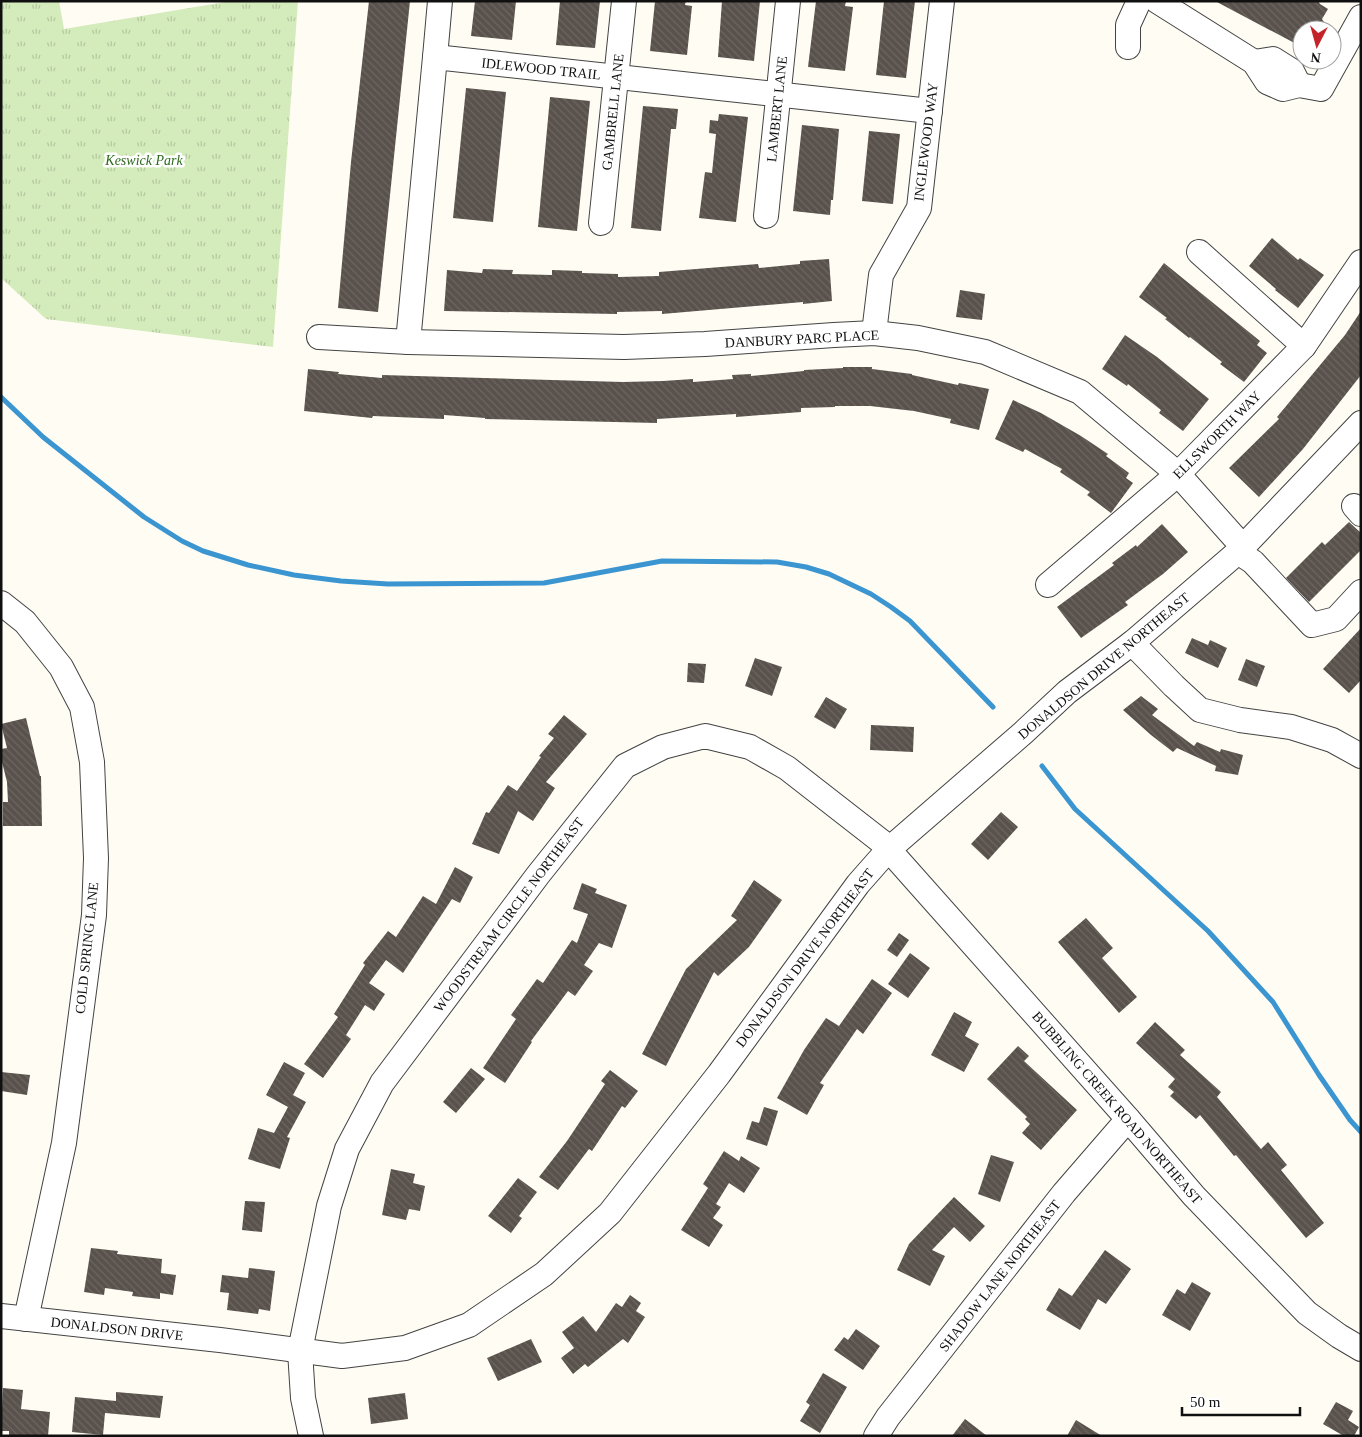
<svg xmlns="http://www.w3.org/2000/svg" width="1362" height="1437" font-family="'Times New Roman',serif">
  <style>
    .park { fill: url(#park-tufts) }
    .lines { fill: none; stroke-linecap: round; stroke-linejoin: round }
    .stream { stroke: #3b95d1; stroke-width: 5 }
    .building { fill: url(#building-back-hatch) }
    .minor-casing { stroke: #434343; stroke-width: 26 }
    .minor { stroke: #fff; stroke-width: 24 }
    .labels { text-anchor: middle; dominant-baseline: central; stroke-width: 5; stroke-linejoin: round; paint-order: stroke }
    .street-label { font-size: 14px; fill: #101010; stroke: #fff }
    .park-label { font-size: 14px; font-style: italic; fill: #2d6b1d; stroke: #fff }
  </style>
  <defs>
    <pattern id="park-tufts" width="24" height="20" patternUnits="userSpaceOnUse" patternTransform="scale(1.25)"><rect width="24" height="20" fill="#d4ebbb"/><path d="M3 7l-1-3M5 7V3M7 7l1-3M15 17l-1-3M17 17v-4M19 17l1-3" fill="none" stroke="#b5c8a0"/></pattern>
    <pattern id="building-back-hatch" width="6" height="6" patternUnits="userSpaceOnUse" patternTransform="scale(1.25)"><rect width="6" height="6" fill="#59514c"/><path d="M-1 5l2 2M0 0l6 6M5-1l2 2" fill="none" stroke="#6c6561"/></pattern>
  </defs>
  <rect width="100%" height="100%" fill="#fffdf3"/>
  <path class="park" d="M1,1H59L64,29L231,1H298L273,347L46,319L1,278Z"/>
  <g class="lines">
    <g class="stream">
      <path d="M1,397L43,437L144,517L182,541L203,551L248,565L294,575L341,581L388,584L544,583L662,561L777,562L806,567L829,574L871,594L891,607L910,621L993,707"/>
      <path d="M1042,766L1075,809L1208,931L1273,1002L1319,1075L1350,1120L1361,1132"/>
    </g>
  </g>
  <g class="building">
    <path d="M369,1H410L378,312L338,308L351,162Z"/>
    <path d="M475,1H516L512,40L471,36Z"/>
    <path d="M560,1H600L595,48L556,45Z"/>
    <path d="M655,1H686L685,5L692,6L687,55L650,51Z"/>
    <path d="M722,1H760L754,61L718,57Z"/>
    <path d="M816,1H846L845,6L853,7L845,71L808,67Z"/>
    <path d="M884,1H915L906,78L876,75Z"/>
    <path d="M1215,1H1318L1320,4L1328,9L1322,19L1329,30H1302V47Z"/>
    <path d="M466,88L506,92L493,222L453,218Z"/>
    <path d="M550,97L590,101L577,231L538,227Z"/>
    <path d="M643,106L678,109L676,129H671L661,231L631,228Z"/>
    <path d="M719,114L748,117L736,222L699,218L705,172L712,173L716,134L709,133L710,120L718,121Z"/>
    <path d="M802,125L839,129L833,200H831L830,215L793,211Z"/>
    <path d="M869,131L900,134L893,204L862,201Z"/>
    <path d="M1272,238L1298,260L1300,258L1324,275L1298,308L1275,290L1276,289L1249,266Z"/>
    <path d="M829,259L832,301L803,304V302L662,314V311L617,312V314L444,311L447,270L482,273L483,269L513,270L512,274L552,275V270L582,271V273L618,274V277L659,276V272L758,264L759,268L800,264V261Z"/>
    <path d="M1164,263L1260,341L1257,345L1267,353L1244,382L1220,364L1222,362L1190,337L1189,338L1165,319L1167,318L1139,297Z"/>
    <path d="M960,290L985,294L982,320L956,317Z"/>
    <path d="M1361,311V375L1303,449L1259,497L1229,468L1279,419L1277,417L1345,335Z"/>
    <path d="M1125,335L1157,357L1209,399L1183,431L1159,413L1161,410L1128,384L1127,386L1102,369Z"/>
    <path d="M843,367H872V369L912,374V375L958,385L959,383L989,389L979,430L950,423L951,419L914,411L870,406H835V407L801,408V412L736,417V414L657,419V423L485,419V418L444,415V419L373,416L372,418L304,411L308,369L339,372L338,374L382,378V375L623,382L663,381L693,379V382L733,379L732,375L751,374V376L804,371V370L843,368Z"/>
    <path d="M1013,400L1041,413L1081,436L1108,454L1106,456L1129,473L1126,478L1133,483L1111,513L1087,495L1090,492L1060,472L1062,469L1025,449L1023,452L995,439Z"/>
    <path d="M1349,522L1361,533V550L1309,602L1286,578L1322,542L1325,545Z"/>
    <path d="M1162,524L1188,552L1163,574L1125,602L1128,605L1081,638L1057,607L1114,565L1112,563L1136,545L1137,547Z"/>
    <path d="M1361,628V680L1349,693L1323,669Z"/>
    <path d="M1192,638L1208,645L1210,640L1227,648L1218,668L1185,653Z"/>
    <path d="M755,658L782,667L772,696L745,686Z"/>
    <path d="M1246,659L1265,666L1257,687L1238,680Z"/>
    <path d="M688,663L706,664L704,683L687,682Z"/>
    <path d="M1141,696L1158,709L1152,715L1194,746L1197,742L1220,752L1221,749L1243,755L1238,775L1215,771L1216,766L1177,748L1173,752L1151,735L1123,710Z"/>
    <path d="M826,697L847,709L835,729L814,717Z"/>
    <path d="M564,715L587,734L546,782L555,788L533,821L518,811L499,854L472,844L486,812L489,813L508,785L517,791L541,757L539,756L554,738L548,734Z"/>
    <path d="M26,718L40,776H41L42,826H3V802H8L7,782L1,758V749L7,748L1,724Z"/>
    <path d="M871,725L914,727L913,752L870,750Z"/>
    <path d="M1001,812L1018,827L988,860L971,844Z"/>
    <path d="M455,867L473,877L460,903L452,899L403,973L386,960L369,983L385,994L374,1011L365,1005L346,1035L351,1039L323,1078L304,1064L338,1017L334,1014L365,965L363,963L388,931L396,937L423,896L436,904Z"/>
    <path d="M754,880L782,900L749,947L718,976L714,972L666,1066L642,1054L686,969L737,920L731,916Z"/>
    <path d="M582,883L597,889L595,893L627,905L612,948L599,943L584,965L593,971L575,996L568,991L531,1041L532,1042L505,1083L483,1068L516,1019L511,1015L537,979L543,983L572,940L577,943L588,914L573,909Z"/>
    <path d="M1086,918L1113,948L1102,958L1137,997L1119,1013L1058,942Z"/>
    <path d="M899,933L909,940L897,957L887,950Z"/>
    <path d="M910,953L930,968L908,998L888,984Z"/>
    <path d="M872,979L892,993L863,1034L857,1029L820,1083L824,1085L807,1115L777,1098L804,1050L826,1018L839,1026Z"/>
    <path d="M954,1012L972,1022L965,1036L979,1044L964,1072L931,1055Z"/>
    <path d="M1155,1022L1185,1050L1180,1055L1221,1092L1217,1097L1261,1149L1268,1142L1287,1165L1281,1170L1324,1223L1306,1238L1236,1155L1234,1156L1200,1115L1196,1119L1170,1096L1174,1092L1168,1087L1175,1079L1136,1043Z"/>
    <path d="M1018,1046L1029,1056L1024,1061L1077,1110L1041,1150L1022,1133L1030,1124L1025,1119L1027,1117L987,1079Z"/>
    <path d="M284,1062L305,1073L293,1095L306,1102L287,1137L290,1138L280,1169L248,1159L258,1128L274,1133L288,1107L266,1095Z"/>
    <path d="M471,1068L485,1079L456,1113L443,1102Z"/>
    <path d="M610,1070L638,1091L625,1108L622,1106L592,1151L589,1149L558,1190L539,1177L567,1141L605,1084L601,1081Z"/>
    <path d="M1,1072L30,1075L27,1095L1,1091Z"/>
    <path d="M764,1107L778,1111L767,1146L746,1139L752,1121L759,1123Z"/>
    <path d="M724,1151L739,1161L741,1156L760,1168L744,1193L729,1183L716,1204L721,1207L713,1218L723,1225L709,1247L681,1230L708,1188L703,1184Z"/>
    <path d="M991,1155L1014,1162L1000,1202L978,1194Z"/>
    <path d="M391,1169L415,1174L413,1183L425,1186L420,1211L409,1209L406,1220L382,1215Z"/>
    <path d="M518,1178L537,1192L519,1216L522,1218L511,1233L488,1216Z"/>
    <path d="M954,1197L985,1226L970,1242L954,1227L932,1250L945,1256L930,1286L897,1270L909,1244Z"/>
    <path d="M245,1201L265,1202L262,1232L242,1230Z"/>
    <path d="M91,1248L118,1251L117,1254L162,1259L161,1273L176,1275L173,1295L160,1293V1299L132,1296L133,1292L105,1288L104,1295L84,1292Z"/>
    <path d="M1105,1250L1131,1269L1106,1304L1098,1299L1080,1330L1046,1310L1059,1288L1072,1296Z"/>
    <path d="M249,1268L275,1271L270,1311L259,1309L258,1314L227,1310L229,1293L220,1292L222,1275L248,1278Z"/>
    <path d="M1192,1282L1211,1293L1190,1331L1162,1315L1177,1289L1185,1294Z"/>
    <path d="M630,1295L641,1303L636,1311L645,1317L628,1343L623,1339L588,1367L585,1364L573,1374L561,1358L574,1348L562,1332L583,1316L596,1332L616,1303L622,1307Z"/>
    <path d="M856,1329L880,1346L863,1370L834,1350L844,1337L848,1340Z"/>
    <path d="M531,1339L542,1362L498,1381L487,1358Z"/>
    <path d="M823,1373L847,1387L820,1433L800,1421L810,1405L806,1402Z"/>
    <path d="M3,1388L23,1390L21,1409L50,1412L48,1436H9V1431H1Z"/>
    <path d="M116,1392L163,1396L160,1418L105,1413L103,1435L72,1432L75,1397L116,1401Z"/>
    <path d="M405,1393L408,1419L371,1424L368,1398Z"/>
    <path d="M1336,1402L1353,1411L1348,1420L1359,1427L1354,1436H1344L1323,1424Z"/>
    <path d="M965,1419L987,1436H952Z"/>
    <path d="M1076,1420L1102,1436H1067Z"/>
  </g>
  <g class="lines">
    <g class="minor-casing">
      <g id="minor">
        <path d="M1157,1L1254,62L1267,82L1283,89L1299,85L1321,89L1361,17"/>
        <path d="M1128,47V25L1139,1"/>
        <path d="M435,57L440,1"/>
        <path d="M1254,62L1273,59L1292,71L1299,85"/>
        <path d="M766,216L788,1"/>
        <path d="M601,223L624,1"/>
        <path d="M1199,252L1304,346"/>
        <path d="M874,333L881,275L919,208L942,1"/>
        <path d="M319,337L408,342L624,347L705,344L834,335L874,333L918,338L985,352L1080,392L1178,474L1243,547"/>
        <path d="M408,342L435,57L930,111"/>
        <path d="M1354,506L1361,514"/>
        <path d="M1238,552L1253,562L1312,625L1336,619L1361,592"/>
        <path d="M1048,585L1178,474L1304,346L1361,262"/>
        <path d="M1,603L25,622L61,667L82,707L92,762L96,858L94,915L64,1143L26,1319"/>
        <path d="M1132,643L1174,686L1200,710L1240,720L1291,727L1332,740L1361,756"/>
        <path d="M1,1316L220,1340L342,1356L405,1348L469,1325L544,1274L610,1213L719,1074L858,884L888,850L1023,733L1067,692L1132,643L1238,552L1361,423"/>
        <path d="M311,1436L303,1398L300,1351L329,1206L347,1149L382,1083L538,875L625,766L663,747L705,736L750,747L787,768L882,842L1128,1119L1194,1196L1307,1313L1339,1336L1361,1349"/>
        <path d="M876,1436L888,1417L1064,1193L1128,1119"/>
      </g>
    </g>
    <use href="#minor" class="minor"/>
  </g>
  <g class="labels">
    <g class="street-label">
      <text transform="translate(541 69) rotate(6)">IDLEWOOD TRAIL</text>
      <text transform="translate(777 109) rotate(-84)">LAMBERT LANE</text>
      <text transform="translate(613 112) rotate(-84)">GAMBRELL LANE</text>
      <text transform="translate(926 142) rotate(-83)">INGLEWOOD WAY</text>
      <text transform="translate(802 339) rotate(-3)">DANBURY PARC PLACE</text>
      <text transform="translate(1217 435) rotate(-45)">ELLSWORTH WAY</text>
      <text transform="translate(1104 666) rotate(-40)">DONALDSON DRIVE NORTHEAST</text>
      <text transform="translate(509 915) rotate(-53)">WOODSTREAM CIRCLE NORTHEAST</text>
      <text transform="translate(87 948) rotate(-84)">COLD SPRING LANE</text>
      <text transform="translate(805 958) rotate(-53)">DONALDSON DRIVE NORTHEAST</text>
      <text transform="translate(1117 1108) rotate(49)">BUBBLING CREEK ROAD NORTHEAST</text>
      <text transform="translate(1000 1276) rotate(-52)">SHADOW LANE NORTHEAST</text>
      <text transform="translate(117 1329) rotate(6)">DONALDSON DRIVE</text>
    </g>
    <g class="park-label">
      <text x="144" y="160">Keswick Park</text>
    </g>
  </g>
  <rect width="1362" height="1437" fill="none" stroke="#101010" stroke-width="5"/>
  <g transform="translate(1317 45) rotate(186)"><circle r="24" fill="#ffffff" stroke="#9f9f9f"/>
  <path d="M0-4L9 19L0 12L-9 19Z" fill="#c5232a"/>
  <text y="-8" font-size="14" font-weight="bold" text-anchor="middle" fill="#101010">N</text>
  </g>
  <path d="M1182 1407v8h118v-8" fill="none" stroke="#101010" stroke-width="2.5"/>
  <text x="1190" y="1407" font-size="15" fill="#101010" stroke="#ffffff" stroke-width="4" paint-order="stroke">50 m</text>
</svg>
